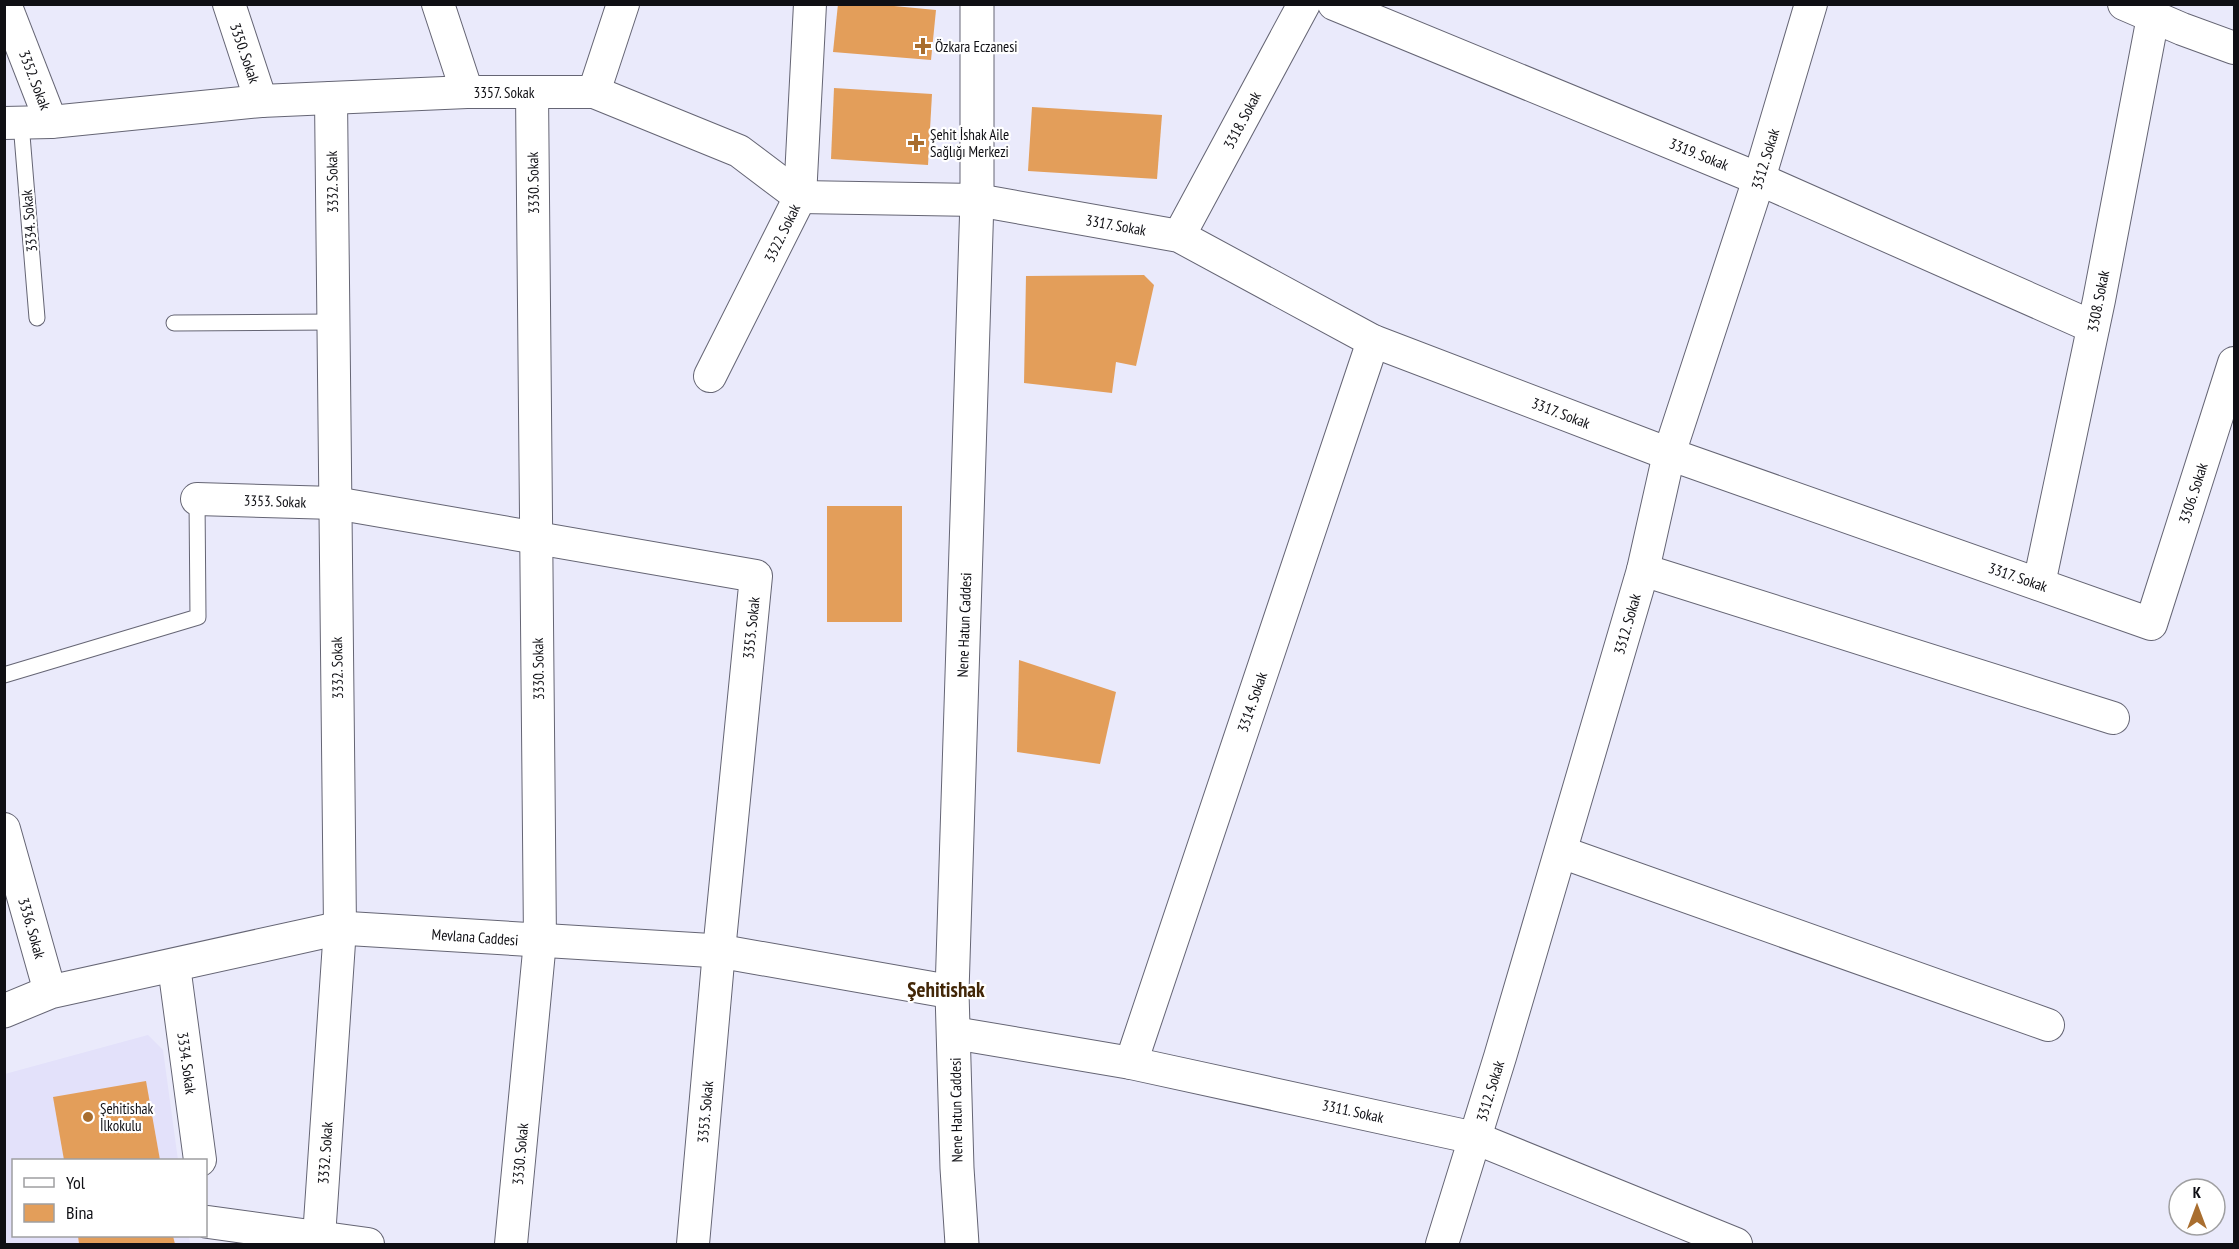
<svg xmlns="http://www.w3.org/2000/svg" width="2239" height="1249" font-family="'PT Sans Narrow',sans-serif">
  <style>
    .built { fill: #e3e1fa }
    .building { fill: #e39e5a }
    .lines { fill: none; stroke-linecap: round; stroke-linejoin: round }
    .lane-casing { stroke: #656574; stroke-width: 17 }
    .street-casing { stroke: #656574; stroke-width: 34 }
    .secondary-casing { stroke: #656574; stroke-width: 35 }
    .lane { stroke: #fff; stroke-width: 15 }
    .street { stroke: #fff; stroke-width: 32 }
    .secondary { stroke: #fff; stroke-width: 33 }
    .poi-dot { fill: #a96e2f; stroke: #fff; stroke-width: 2 }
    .labels { text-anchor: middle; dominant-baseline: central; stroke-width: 4.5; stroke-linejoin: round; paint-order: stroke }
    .poi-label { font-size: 15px; fill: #0f0f14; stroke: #fff; text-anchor: start }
    .street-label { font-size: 15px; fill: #0f0f14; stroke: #fff }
    .district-label { font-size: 21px; font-weight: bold; fill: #422607; stroke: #fff }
  </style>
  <rect width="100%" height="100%" fill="#eaeafb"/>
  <path class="built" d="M148,1035L163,1050L178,1160H14V1236H189L190,1244H5V1074Z"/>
  <g class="building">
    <path d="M838,4H873L936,10L931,60L833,52Z"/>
    <path d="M834,88L932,94L928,165L831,159Z"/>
    <path d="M1032,107L1162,115L1157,179L1028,171Z"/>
    <path d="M1144,275L1154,285L1136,366L1116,362L1112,393L1024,383L1026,276Z"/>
    <rect x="827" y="506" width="75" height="116"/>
    <path d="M1019,660L1116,692L1100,764L1017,752Z"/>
    <path d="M146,1081L160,1160H64L53,1097Z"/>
    <path d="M78,1236H173L175,1244H79Z"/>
  </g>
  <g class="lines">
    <g class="lane-casing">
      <g id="lane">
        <path d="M21,123L37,318"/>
        <path d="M174,323L333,322"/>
        <path d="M4,675L198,617L197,499"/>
      </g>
    </g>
    <g class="street-casing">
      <g id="street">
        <path d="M5,4L51,122"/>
        <path d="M229,4L261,101"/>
        <path d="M438,4L467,92"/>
        <path d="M1334,4L1759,179L2093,327"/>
        <path d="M2124,4L2182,29L2234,48"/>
        <path d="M594,92L623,4"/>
        <path d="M4,123L51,122L261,101L467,92H594L739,151L800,197L977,200L1179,236L1373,341L1669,454L2151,624L2234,363"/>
        <path d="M1179,236L1304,4"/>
        <path d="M710,376L800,197L810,4"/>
        <path d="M197,499L335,503L756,576L719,951L693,1244"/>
        <path d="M1643,570L2113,718"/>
        <path d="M2039,584L2099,300L2153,17"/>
        <path d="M4,829L50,992"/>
        <path d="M1561,852L2048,1025"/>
        <path d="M174,966L200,1160"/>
        <path d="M954,1033L1131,1063L1475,1138L1736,1244"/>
        <path d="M1131,1063L1373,341"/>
        <path d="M208,1222L368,1244"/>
        <path d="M319,1237L340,928L331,98"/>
        <path d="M511,1244L540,941L532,92"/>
        <path d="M1442,1244L1500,1057L1643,570L1669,454L1759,179L1811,4"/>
      </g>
    </g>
    <g class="secondary-casing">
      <g id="secondary">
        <path d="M4,1011L50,992L340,928L719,951L952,992"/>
        <path d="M962,1244L957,1168L952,992L977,200V4"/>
      </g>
    </g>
    <use href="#lane" class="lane"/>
    <use href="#street" class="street"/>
    <use href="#secondary" class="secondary"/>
  </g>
  <g class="poi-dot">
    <path d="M920 37h6v6h6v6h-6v6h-6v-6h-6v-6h6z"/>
    <path d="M913 134h6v6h6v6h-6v6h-6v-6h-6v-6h6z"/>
    <circle cx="88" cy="1117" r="6"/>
  </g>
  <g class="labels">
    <g class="poi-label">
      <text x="935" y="46">Özkara Eczanesi</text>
      <text x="930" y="134">Şehit İshak Aile<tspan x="930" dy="17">Sağlığı Merkezi</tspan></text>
      <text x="100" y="1108">Şehitishak<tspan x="100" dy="17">İlkokulu</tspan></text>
    </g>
    <g class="street-label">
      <text transform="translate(245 53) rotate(71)">3350. Sokak</text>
      <text transform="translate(35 80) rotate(69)">3352. Sokak</text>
      <text x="504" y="92">3357. Sokak</text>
      <text transform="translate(1242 120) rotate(-62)">3318. Sokak</text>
      <text transform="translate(1699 154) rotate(22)">3319. Sokak</text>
      <text transform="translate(1765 159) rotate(-73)">3312. Sokak</text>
      <text transform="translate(332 182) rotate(-91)">3332. Sokak</text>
      <text transform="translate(533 183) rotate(-91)">3330. Sokak</text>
      <text transform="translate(29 221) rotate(-95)">3334. Sokak</text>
      <text transform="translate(1116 225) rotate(10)">3317. Sokak</text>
      <text transform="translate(782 233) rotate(-64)">3322. Sokak</text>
      <text transform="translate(2098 301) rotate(-79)">3308. Sokak</text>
      <text transform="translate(1561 413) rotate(21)">3317. Sokak</text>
      <text transform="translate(2193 493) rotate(-72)">3306. Sokak</text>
      <text transform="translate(275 501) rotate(2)">3353. Sokak</text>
      <text transform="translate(2018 577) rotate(19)">3317. Sokak</text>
      <text transform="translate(1627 624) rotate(-74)">3312. Sokak</text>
      <text transform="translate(964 625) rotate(-88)">Nene Hatun Caddesi</text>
      <text transform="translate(751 628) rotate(-84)">3353. Sokak</text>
      <text transform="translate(337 668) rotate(-91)">3332. Sokak</text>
      <text transform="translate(538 669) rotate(-91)">3330. Sokak</text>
      <text transform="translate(1252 702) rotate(-71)">3314. Sokak</text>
      <text transform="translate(32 928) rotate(74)">3336. Sokak</text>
      <text transform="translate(475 937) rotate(4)">Mevlana Caddesi</text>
      <text transform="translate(187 1063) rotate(82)">3334. Sokak</text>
      <text transform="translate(1490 1091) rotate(-73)">3312. Sokak</text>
      <text transform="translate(956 1110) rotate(-91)">Nene Hatun Caddesi</text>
      <text transform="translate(1353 1111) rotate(12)">3311. Sokak</text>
      <text transform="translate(705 1112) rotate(-85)">3353. Sokak</text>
      <text transform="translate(325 1153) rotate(-86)">3332. Sokak</text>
      <text transform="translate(520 1154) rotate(-85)">3330. Sokak</text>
    </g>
    <g class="district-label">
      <text x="946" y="989">Şehitishak</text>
    </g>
  </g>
  <rect width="2239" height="1249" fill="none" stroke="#0f0f14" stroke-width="12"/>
  <rect x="12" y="1159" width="195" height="78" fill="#ffffff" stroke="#9f9fa1" stroke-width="1.5"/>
  <rect x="24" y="1178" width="30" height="9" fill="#ffffff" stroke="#9f9fa1" stroke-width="1.5"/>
  <text x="66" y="1189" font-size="18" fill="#0f0f14">Yol</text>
  <rect x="24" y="1204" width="30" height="18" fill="#e39e5a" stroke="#9f9fa1" stroke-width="1.5"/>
  <text x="66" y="1219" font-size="18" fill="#0f0f14">Bina</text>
  <g transform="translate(2197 1207)"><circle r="28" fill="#ffffff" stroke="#9f9fa1" stroke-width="1.5"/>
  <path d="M0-4.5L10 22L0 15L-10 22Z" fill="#a96e2f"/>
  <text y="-9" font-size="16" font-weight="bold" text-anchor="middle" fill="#0f0f14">K</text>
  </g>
</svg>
